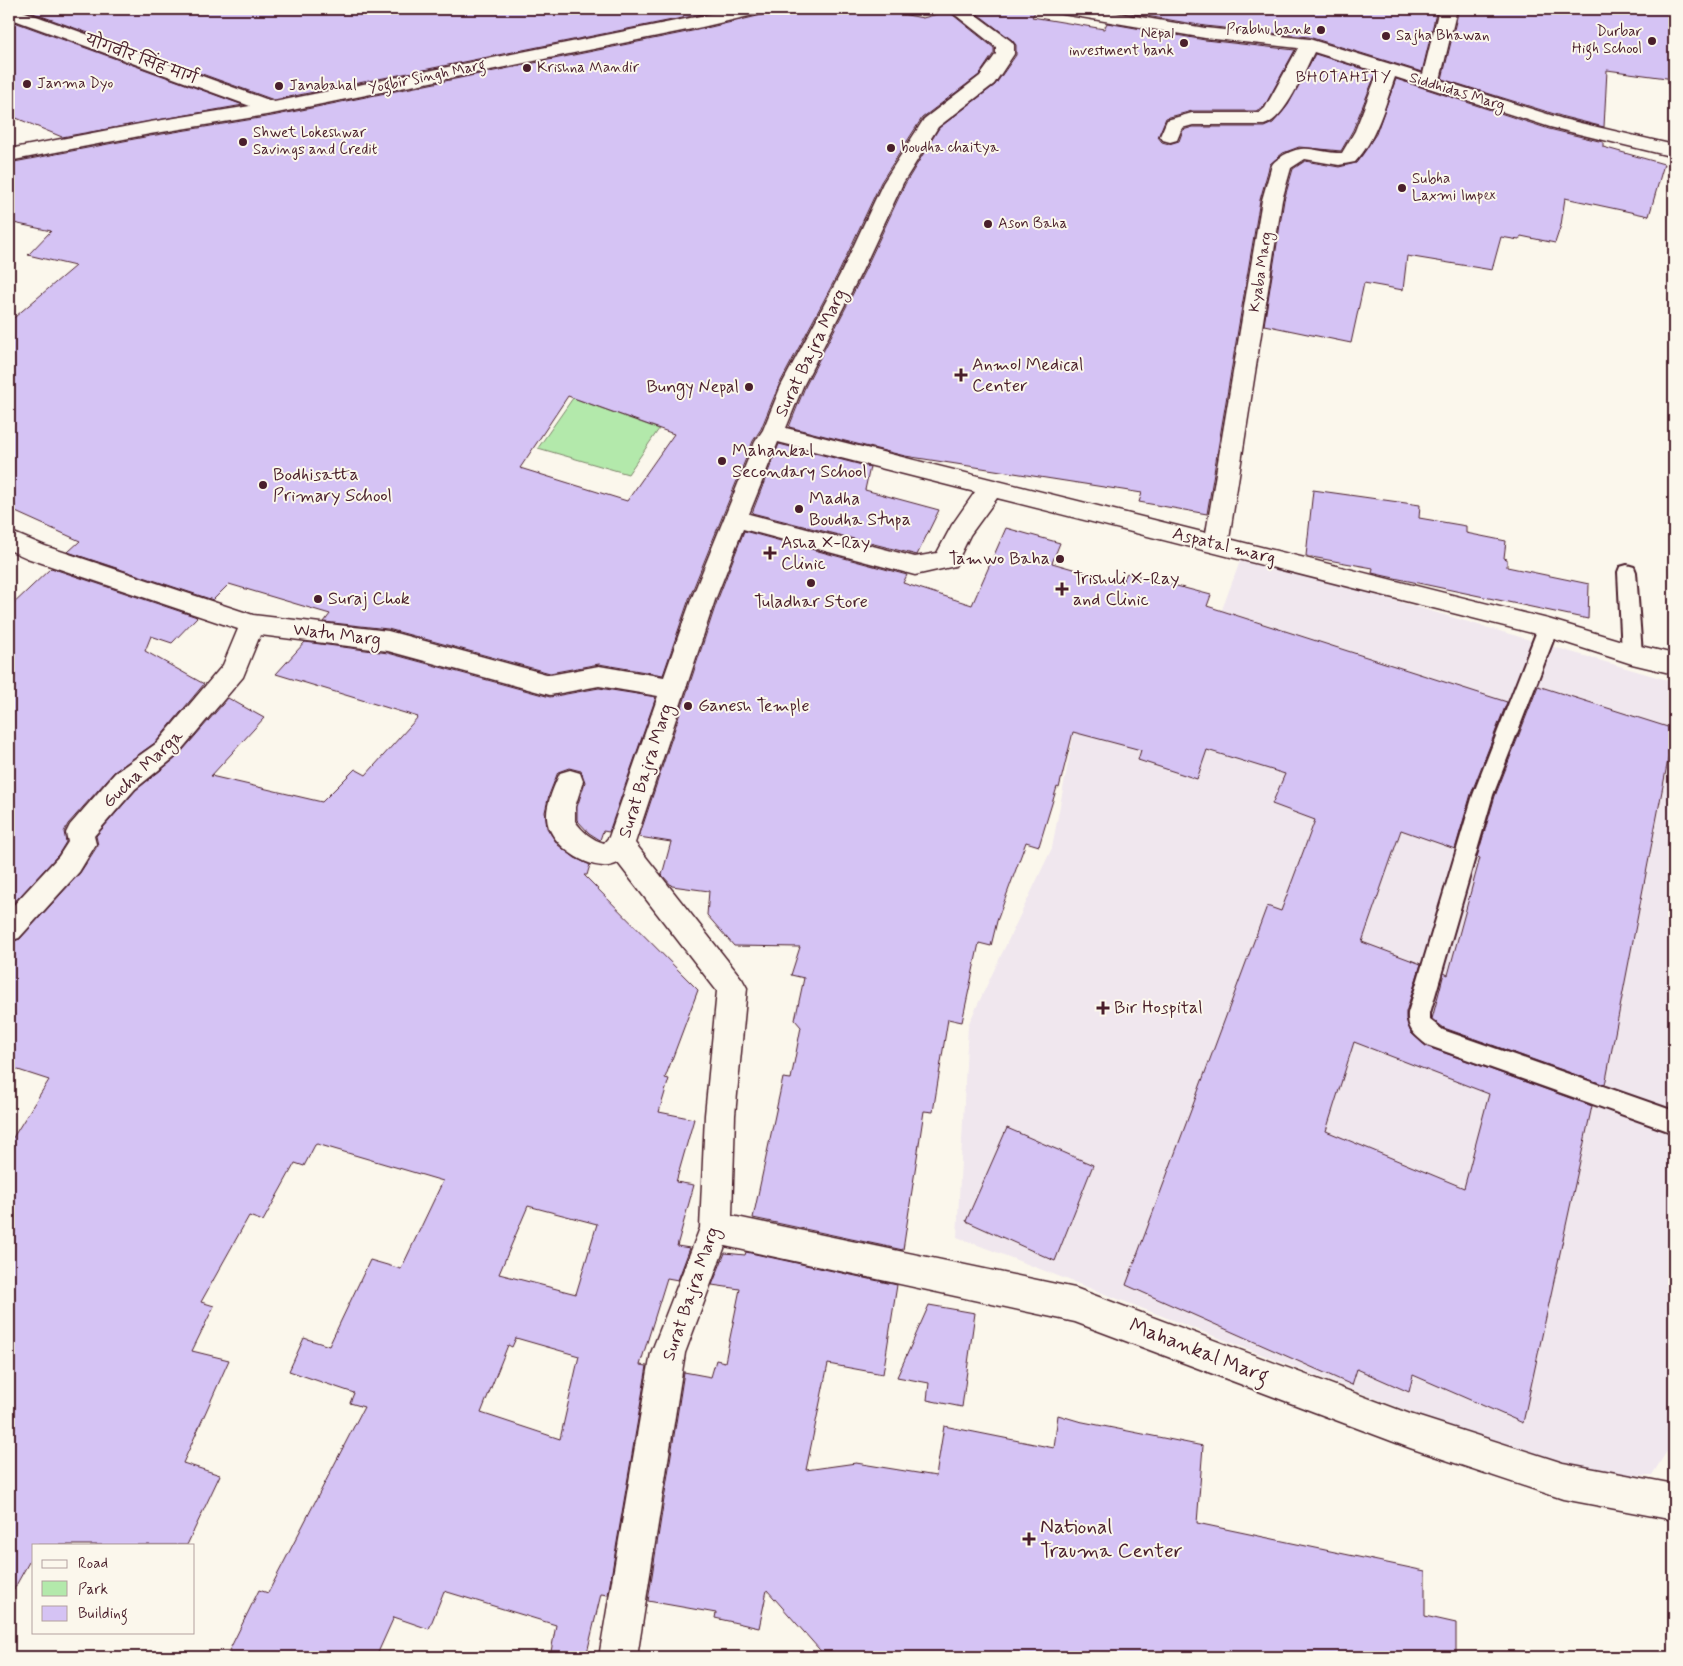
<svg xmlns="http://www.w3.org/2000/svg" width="1683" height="1666" font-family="Mynerve,'Playpen Sans Deva',sans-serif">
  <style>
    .built { fill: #f0e7ee; fill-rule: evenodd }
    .green { fill: #b3e9ab; stroke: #7e846b }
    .building { fill: #d5c3f4; stroke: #4a1f2b; fill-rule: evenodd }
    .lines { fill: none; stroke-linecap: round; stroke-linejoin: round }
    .lane-casing { stroke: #4a1f2b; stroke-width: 4 }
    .street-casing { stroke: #4a1f2b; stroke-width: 3 }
    .lane { fill: #fbf7ec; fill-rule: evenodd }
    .street { fill: #fbf7ec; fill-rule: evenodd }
    .poi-dot { fill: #4a1f2b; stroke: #fbf7ec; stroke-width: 2 }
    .labels { text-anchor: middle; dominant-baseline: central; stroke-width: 4; stroke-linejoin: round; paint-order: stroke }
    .far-poi-label { font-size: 15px; fill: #4a1f2b; stroke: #fbf7ec; text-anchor: start }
    .far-street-label { font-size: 15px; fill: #4a1f2b; stroke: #fbf7ec }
    .far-neighbourhood-label { font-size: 16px; letter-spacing: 1px; fill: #4a1f2b; stroke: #fbf7ec }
    .street-label { font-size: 18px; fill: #4a1f2b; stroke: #fbf7ec }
    .poi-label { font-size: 18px; fill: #4a1f2b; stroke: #fbf7ec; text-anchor: start }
    .near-street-label { font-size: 21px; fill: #4a1f2b; stroke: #fbf7ec }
    .near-poi-label { font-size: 21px; fill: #4a1f2b; stroke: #fbf7ec; text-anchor: start }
  </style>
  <rect width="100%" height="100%" fill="#fbf7ec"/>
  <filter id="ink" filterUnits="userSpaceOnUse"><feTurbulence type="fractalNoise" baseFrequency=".02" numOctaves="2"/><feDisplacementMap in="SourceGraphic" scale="10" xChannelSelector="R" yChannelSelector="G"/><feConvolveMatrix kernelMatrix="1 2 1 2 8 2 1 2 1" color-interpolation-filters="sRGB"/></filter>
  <g filter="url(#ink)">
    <path class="built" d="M1242,556L1674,682V729L1526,682L1511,739L1486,731L1495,698L1237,615L1198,707L1465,797L1474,765L1501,774L1487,829L1458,819L1450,847L1480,858L1434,1026L1604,1089L1674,734V1440L1652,1475L1579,1477L957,1237L968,1025L1052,848L1078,709L1108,695L1143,704L1187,703ZM1158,704L1254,733L1245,762L1207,750L1197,778L1138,760ZM1295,750L1414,793L1366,931L1285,900L1315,820L1273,804ZM1252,947L1370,991L1326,1131L1464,1188L1494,1074L1591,1111L1523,1423L1413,1375L1442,1260L1303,1202L1258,1343L1126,1285ZM1007,1128L1093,1165L1055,1261L966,1221Z"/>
    <path class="green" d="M573,398L659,429L628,474L538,448Z"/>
    <g class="building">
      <path d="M22,9H727L274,100Z"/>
      <path d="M767,9H875L923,18L948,11L994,48V53L979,75L922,118L881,182L840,270L779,385L761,429L753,441L689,599L663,675L599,664L550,673L388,629L324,622L330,614L229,584L213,600L68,552L80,541L9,509V322L75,266L28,255L51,231L9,222V163L150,136L272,116L702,29L762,15ZM568,396L674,434L627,501L520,468Z"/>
      <path d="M971,9H1037L1032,17L1104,29L1107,23L1205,40L1295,50L1264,107L1258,111H1192L1166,118L1158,137L1162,142L1169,144L1179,141L1183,130L1193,127H1264L1273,123L1288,105L1315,54L1376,73L1353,130L1341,151L1299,147L1283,153L1270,164L1260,200L1207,514L1139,502L1142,493L905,456L789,427L805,387L864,272L905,184L939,128L995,85L1016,55V45L1012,40Z"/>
      <path d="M1113,9H1437L1422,72L1309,37L1205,26L1112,10Z"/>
      <path d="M1459,9H1674V79L1607,70L1604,127L1564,117L1442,79Z"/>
      <path d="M9,20L243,105L62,137L9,115Z"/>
      <path d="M1396,79L1549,129L1603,142V147L1664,164L1649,216L1565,198L1561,225L1555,243L1521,236L1519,240L1501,237L1492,270L1407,256L1403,290L1364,283L1351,343L1264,325L1284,200L1293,169L1305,161L1339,167L1356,163L1376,134Z"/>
      <path d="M779,444L870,467L865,490L939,510L917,555L752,513Z"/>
      <path d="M1313,490L1420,505L1419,518L1466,526V533L1506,541L1504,558L1507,559V567L1589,584L1588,619L1385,576L1372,573L1373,568L1306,556Z"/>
      <path d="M1006,528L1060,543L1052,563L1122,583L1127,573L1211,595L1207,606L1507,702L1471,794L1455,849L1401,830L1362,942L1421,964L1406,1012V1019L1411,1033L1426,1046L1592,1106L1523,1423L1413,1375L1409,1392L1357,1369L1352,1385L1126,1285L1267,906L1281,911L1315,820L1272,804L1285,774L1207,750L1197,779L1138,760L1141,750L1073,732L1059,788L1057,787L1039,846L1026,842L997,921L991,946L979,943L962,1022L948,1019L933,1112L924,1111L903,1250L753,1218L783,1078L791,1079L801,1027L795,1020L804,978L791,975L800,947L734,946L707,915L709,891L672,886L662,875L671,842L639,837L717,601L744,531L907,575L903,583L972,605ZM1354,1042L1489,1094L1464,1188L1326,1131Z"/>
      <path d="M51,568L197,617L172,643L151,636L145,651L204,684L156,742L114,772L68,824L64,832L66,842L58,855L9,908V608Z"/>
      <path d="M305,642L388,653L550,697L599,688L656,697L609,832L603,831L600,840L589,833L577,820V807L585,782L581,771L569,768L558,772L549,795L545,812L547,828L558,845L575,858L590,865L587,875H584L698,990L665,1078L669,1079L659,1112L694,1119L676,1182L694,1185L677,1246L690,1248L678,1280L667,1278L640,1365L647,1366L608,1595L601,1594L586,1657H550L556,1625L444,1591L429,1629L394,1617L376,1657H226L259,1590L268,1593L364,1407L350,1403L354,1393L289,1371L304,1338L329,1346L370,1260L401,1269L443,1181L317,1144L315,1145L304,1166L295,1163L263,1221L249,1216L201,1302L214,1306L192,1351L229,1360L183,1463L220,1475L187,1545H34V1553L9,1598V1144L49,1080L9,1067V943L20,939L80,873L98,845L96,836L136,790L176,758L228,698L264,718L211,776L322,802L355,769L366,775L418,717L276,674ZM528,1206L597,1224L576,1294L499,1274ZM516,1338L579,1356L560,1439L481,1413L508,1345L512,1347Z"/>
      <path d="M1538,686L1674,729L1605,1085L1444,1028L1432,1019L1444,973L1448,975L1480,858L1477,857L1495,796Z"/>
      <path d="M1007,1128L1093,1165L1055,1261L966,1221Z"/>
      <path d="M746,1252L897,1285L883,1374L828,1364L806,1470L856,1463L936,1476L944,1426L1054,1448L1058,1415L1078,1421L1203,1446L1197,1523L1425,1571V1616L1456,1623V1657H826L767,1590L759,1628L715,1618L716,1613L648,1601L684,1372L711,1377L716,1360L725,1362L740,1289L712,1285L725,1253L745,1255Z"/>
      <path d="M929,1305L975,1313L962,1407L927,1400L929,1383L897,1377Z"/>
    </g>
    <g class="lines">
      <g class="lane-casing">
        <g id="lane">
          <path d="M1627,565L1634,567L1636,572L1642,654L1639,659L1632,662L1625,659L1622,654L1618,572L1620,567Z"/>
          <path d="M1548,621L1555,623L1558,628L1493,795L1430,1013V1020L1443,1030L1674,1111V1133L1427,1045C1415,1035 1407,1030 1408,1013L1473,795L1538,628L1541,623Z"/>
        </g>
      </g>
      <g class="street-casing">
        <g id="street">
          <path d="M9,9H17L274,102L735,9H765L762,13L702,27L272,114L150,134L9,161V149L150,122L250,106L9,18Z"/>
          <path d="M948,9H968L1011,41L1014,45V54L994,84L938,127L903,183L862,271L803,386L786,428L1206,533L1262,200L1272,165C1275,160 1280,158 1284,155C1307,142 1317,153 1342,153L1355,131L1378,72L1314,52C1304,71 1286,119 1264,125H1193L1182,128L1177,140L1170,142L1163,140L1160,136L1167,120L1192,113H1259L1265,108L1298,48L1205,38L1063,14L1057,13L1054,9H1093L1205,28L1309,39L1423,74L1439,9H1457L1440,80L1563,119L1674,145V157L1550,127L1395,77C1385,105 1376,140 1355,162L1339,165L1305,159L1291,168L1282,200L1229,539L1548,619L1632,644L1674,654V674L1632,664L1548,637L997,498L970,535L955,566L915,575L743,529L715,600L635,843L742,979L747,988L735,1115L732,1216L1075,1288L1410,1414L1563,1463L1674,1484V1520L1563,1499L1410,1448L1075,1322L725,1246L685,1353L637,1657H599L651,1353L700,1228L705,1115L717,991L618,863C613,865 608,867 603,866C581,865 548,842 547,818C546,804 554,786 560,773L570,770L580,773L583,781L575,807V821C582,831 592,840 604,843L609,837L658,696L599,686L550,695L388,651L260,635L243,677L175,757L135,789L94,836L96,844L79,872L19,938L9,941V910L59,856L68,842L66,833L70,825L115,773L157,743L223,665L238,629L27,558L9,550V531L45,546L253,615L388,631L550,675L599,666L664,677L691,600L755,442L763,430L781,386L842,271L883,183L924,119L980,76L996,54V47ZM778,442L975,492L952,525L937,553L915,557L749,514Z"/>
        </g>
      </g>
      <use href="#lane" class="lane"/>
      <use href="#street" class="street"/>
    </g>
  </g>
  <g class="poi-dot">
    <circle cx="1321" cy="30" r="5"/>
    <circle cx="1386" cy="36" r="5"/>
    <circle cx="1652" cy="41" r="5"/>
    <circle cx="1184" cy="43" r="5"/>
    <circle cx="527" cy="68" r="5"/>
    <circle cx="27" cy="84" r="5"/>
    <circle cx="279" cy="86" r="5"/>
    <circle cx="243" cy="142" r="5"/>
    <circle cx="891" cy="148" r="5"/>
    <circle cx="1402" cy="188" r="5"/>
    <circle cx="988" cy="224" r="5"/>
    <path d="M958.5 367.5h5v5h5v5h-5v5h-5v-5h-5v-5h5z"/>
    <circle cx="749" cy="387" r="5"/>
    <circle cx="722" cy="461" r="5"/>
    <circle cx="263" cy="485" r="5"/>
    <circle cx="799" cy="509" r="5"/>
    <path d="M767.5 545.5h5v5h5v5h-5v5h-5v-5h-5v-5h5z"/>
    <circle cx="1060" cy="559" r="5"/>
    <circle cx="811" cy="583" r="5"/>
    <path d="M1059.5 581.5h5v5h5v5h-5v5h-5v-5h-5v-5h5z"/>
    <circle cx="318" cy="599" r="5"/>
    <circle cx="688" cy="706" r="5"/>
    <path d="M1100.5 1000.5h5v5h5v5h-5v5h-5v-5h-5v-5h5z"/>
    <path d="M1026.5 1531.5h5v5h5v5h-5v5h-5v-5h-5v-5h5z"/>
  </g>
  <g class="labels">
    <g class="far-poi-label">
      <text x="1311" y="30" text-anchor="end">Prabhu bank</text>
      <text x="1642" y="32" text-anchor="end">Durbar<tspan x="1642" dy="17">High School</tspan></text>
      <text x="1174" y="34" text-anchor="end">Nepal<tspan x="1174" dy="17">investment bank</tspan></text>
      <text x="1396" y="36">Sajha Bhawan</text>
      <text x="537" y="68">Krishna Mandir</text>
      <text x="37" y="84">Janma Dyo</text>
      <text x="289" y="86">Janabahal</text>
      <text x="253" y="133">Shwet Lokeshwar<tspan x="253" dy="17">Savings and Credit</tspan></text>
      <text x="901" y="148">boudha chaitya</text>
      <text x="1412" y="179">Subha<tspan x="1412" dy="17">Laxmi Impex</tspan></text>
      <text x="998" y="224">Ason Baha</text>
    </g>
    <g class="far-street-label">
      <text transform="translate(141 60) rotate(20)">योगवीर सिंह मार्ग</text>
      <text transform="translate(427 77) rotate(-12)">Yogbir Singh Marg</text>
      <text transform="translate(1457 92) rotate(17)">Siddhidas Marg</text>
      <text transform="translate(1261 272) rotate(-81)">Kyaba Marg</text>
    </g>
    <g class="far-neighbourhood-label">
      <text x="1344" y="77">BHOTAHITY</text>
    </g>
    <g class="street-label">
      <text transform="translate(811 353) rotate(-64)">Surat Bajra Marg</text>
      <text transform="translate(1224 546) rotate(14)">Aspatal marg</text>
      <text transform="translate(337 635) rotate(7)">Watu Marg</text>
      <text transform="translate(143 769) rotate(-44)">Gucha Marga</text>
      <text transform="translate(646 771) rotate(-72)">Surat Bajra Marg</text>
      <text transform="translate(691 1294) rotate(-71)">Surat Bajra Marg</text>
    </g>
    <g class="poi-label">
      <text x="972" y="365">Anmol Medical<tspan x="972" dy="21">Center</tspan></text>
      <text x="739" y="387" text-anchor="end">Bungy Nepal</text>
      <text x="732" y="451">Mahankal<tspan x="732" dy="21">Secondary School</tspan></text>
      <text x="273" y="475">Bodhisatta<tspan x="273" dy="21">Primary School</tspan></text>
      <text x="809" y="499">Madha<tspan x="809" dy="21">Boudha Stupa</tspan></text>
      <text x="781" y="543">Asha X-Ray<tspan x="781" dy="21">Clinic</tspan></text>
      <text x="1050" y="559" text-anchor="end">Tamwo Baha</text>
      <text x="1073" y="579">Trishuli X-Ray<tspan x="1073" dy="21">and Clinic</tspan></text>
      <text x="328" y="599">Suraj Chok</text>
      <text x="811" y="602" text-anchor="middle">Tuladhar Store</text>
      <text x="698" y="706">Ganesh Temple</text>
      <text x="1114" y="1008">Bir Hospital</text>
    </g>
    <g class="near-street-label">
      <text transform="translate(1199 1351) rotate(21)">Mahankal Marg</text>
    </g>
    <g class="near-poi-label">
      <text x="1040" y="1527">National<tspan x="1040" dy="24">Trauma Center</tspan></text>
    </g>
  </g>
  <rect width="1683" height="1666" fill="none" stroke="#fbf7ec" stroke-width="30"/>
  <rect x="15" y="15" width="1653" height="1636" fill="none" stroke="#4a1f2b" stroke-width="2" filter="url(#ink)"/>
  <rect x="32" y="1544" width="162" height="90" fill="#fbf7ec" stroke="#b4a19f"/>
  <rect x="42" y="1560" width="25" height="8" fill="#fbf7ec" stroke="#b4a19f"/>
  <text x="78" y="1568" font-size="15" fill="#4a1f2b">Road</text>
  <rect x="42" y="1581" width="25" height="15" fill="#b3e9ab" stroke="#b4a19f"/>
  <text x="78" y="1594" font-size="15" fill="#4a1f2b">Park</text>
  <rect x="42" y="1606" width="25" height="15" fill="#d5c3f4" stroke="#b4a19f"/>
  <text x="78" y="1618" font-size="15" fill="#4a1f2b">Building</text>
</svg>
